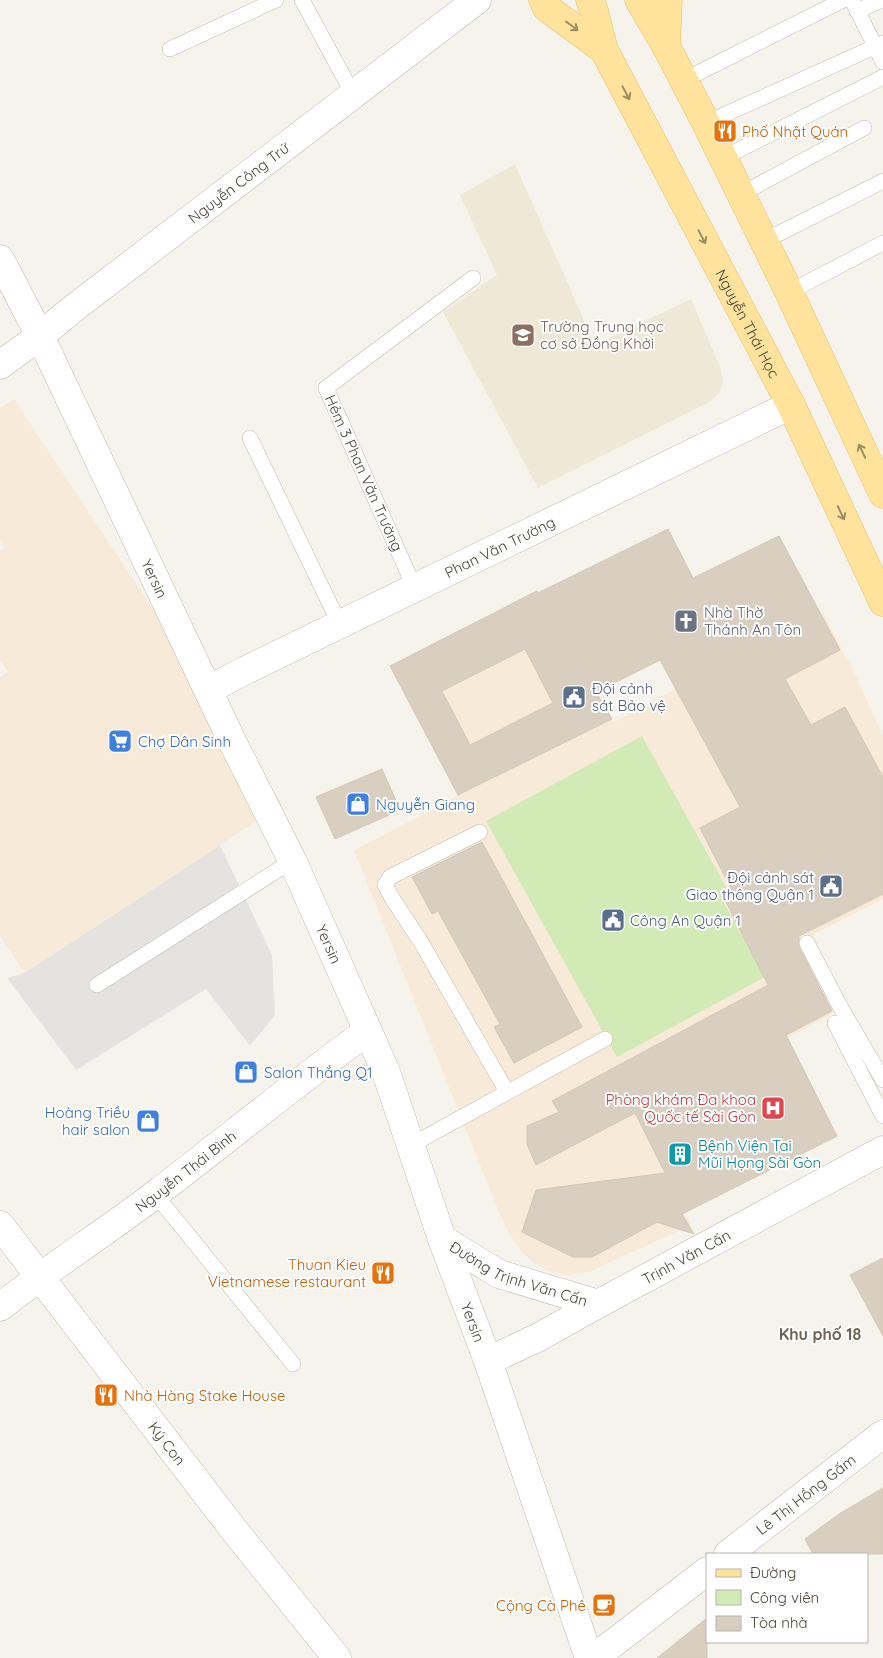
<svg xmlns="http://www.w3.org/2000/svg" width="883" height="1658" font-family="Quicksand,sans-serif">
  <style>
    .commercial { fill: #f7ead8 }
    .education { fill: #efe8d6 }
    .green { fill: #d2eab5 }
    .parking { fill: #e5e3e0 }
    .building { fill: #d8cfc1; stroke: #d3c7b4; fill-rule: evenodd }
    .lines { fill: none; stroke-linecap: round; stroke-linejoin: round }
    .service-casing { stroke: #c2bbae; stroke-width: 16 }
    .minor-casing { stroke: #c2bbae; stroke-width: 29 }
    .tertiary-casing { stroke: #c2bbae; stroke-width: 29 }
    .primary-casing { stroke: #e6c16a; stroke-width: 29 }
    .service { stroke: #fff; stroke-width: 15 }
    .minor { stroke: #fff; stroke-width: 28 }
    .tertiary { stroke: #fff; stroke-width: 28 }
    .primary { stroke: #ffe39c; stroke-width: 28 }
    .oneway { stroke: #9c8c66 }
    .labels { text-anchor: middle; dominant-baseline: central; stroke-width: 4; stroke-linejoin: round; paint-order: stroke }
    .food-label { font-size: 15px; fill: #c56008; stroke: #fff; text-anchor: start }
    .street-label { font-size: 15px; fill: #4b4439; stroke: #fff }
    .education-label { font-size: 15px; fill: #785e54; stroke: #fff; text-anchor: start }
    .worship-label { font-size: 15px; fill: #5b616d; stroke: #fff; text-anchor: start }
    .service-label { font-size: 15px; fill: #4e5e75; stroke: #fff; text-anchor: start }
    .shop-label { font-size: 15px; fill: #366cbe; stroke: #fff; text-anchor: start }
    .health-label { font-size: 15px; fill: #be3a42; stroke: #fff; text-anchor: end }
    .culture-label { font-size: 15px; fill: #0d838f; stroke: #fff; text-anchor: start }
    .neighbourhood-label { font-size: 16px; font-weight: bold; fill: #6e6250; stroke: #fff }
  </style>
  <rect width="100%" height="100%" fill="#f6f3ec"/>
  <g class="commercial">
    <path d="M14,399L282,804L25,973L0,936V677L8,672L0,660V550L4,547L0,540V408Z"/>
    <path d="M537,591L614,722L822,611L855,674L883,736V899L803,940L837,1010L809,1027L634,1114L691,1225L589,1272L568,1275L549,1271L534,1263L521,1251L508,1232L497,1207L354,850L446,803L458,795L390,666Z"/>
  </g>
  <path class="education" d="M515,164L595,345L691,299L720,367L723,380L722,386L719,393L711,401L538,488L443,312L497,275L460,195Z"/>
  <path class="green" d="M642,736L731,896L723,901L765,977L617,1057L486,821Z"/>
  <path class="parking" d="M220,845L272,955L275,1015L250,1046L206,989L76,1070L7,978L25,973Z"/>
  <g class="building">
    <path d="M668,529L693,578L779,536L840,650L785,679L811,725L845,707L883,777V894L799,936V947L832,1011L786,1035L837,1136L682,1214L694,1234L657,1222L592,1257H573L522,1232L536,1190L665,1173L635,1113L536,1165L527,1144V1126L559,1112L552,1101L768,985L724,898L734,894L700,828L740,807L660,660L596,692L612,719L458,795L390,666L537,591L538,593ZM525,649L553,703L470,745L442,691Z"/>
    <path d="M382,769L400,810L335,839L316,797Z"/>
    <path d="M482,842L582,1027L514,1063L494,1027L500,1024L438,911L432,914L412,877Z"/>
    <path d="M883,1258V1336L850,1275Z"/>
    <path d="M883,1488V1554H813L805,1539L839,1514Z"/>
    <path d="M707,1618V1658H657Z"/>
  </g>
  <g class="lines">
    <g class="service-casing">
      <g id="service">
        <path d="M302,0L353,94"/>
        <path d="M852,0L883,62"/>
        <path d="M857,11L882,0"/>
        <path d="M170,49L276,0"/>
        <path d="M684,80L843,0"/>
        <path d="M706,123L883,43"/>
        <path d="M723,158L883,77"/>
        <path d="M741,194L864,128"/>
        <path d="M764,241L883,181"/>
        <path d="M789,292L883,243"/>
        <path d="M250,438L340,625"/>
        <path d="M415,589L326,388L473,278"/>
        <path d="M480,832L390,877L385,885L392,898L421,942L507,1092"/>
        <path d="M807,943L841,1008L883,1080"/>
        <path d="M97,985L281,868L293,862"/>
        <path d="M835,1023L883,1116"/>
        <path d="M411,1145L605,1039"/>
        <path d="M155,1194L293,1364"/>
      </g>
    </g>
    <g class="minor-casing">
      <g id="minor">
        <path id="s1" d="M208,690L246,670L791,405"/>
        <path id="s2" d="M442,1239L499,1274L598,1304"/>
        <path id="s3" d="M0,1307C51,1267 106,1232 157,1193C228,1139 296,1082 368,1031"/>
        <path id="s4" d="M488,1361L537,1338L598,1304L883,1150"/>
        <path id="s5" d="M728,1554L883,1434"/>
        <path d="M594,1658L707,1571"/>
      </g>
    </g>
    <g class="tertiary-casing">
      <g id="tertiary">
        <path id="s6" d="M0,259L40,336L232,741L293,862L386,1072L442,1239L488,1361L589,1658"/>
        <path id="s7" d="M0,365L40,336L74,308L477,0"/>
        <path id="s8" d="M0,1225L234,1530L337,1658"/>
      </g>
    </g>
    <g class="primary-casing">
      <g id="primary">
        <path d="M543,0L547,8L604,50"/>
        <path id="s9" d="M590,0L594,11L604,50L791,405L883,602"/>
        <path d="M639,0L666,46L706,123L789,292L883,494"/>
        <path d="M666,46L668,0"/>
      </g>
    </g>
    <use href="#service" class="service"/>
    <use href="#minor" class="minor"/>
    <use href="#tertiary" class="tertiary"/>
    <use href="#primary" class="primary"/>
  </g>
  <defs><path id="oneway-shaft" d="M-6 0H5M1.5-3L5.5 0L1.5 3" fill="none" stroke-width="1.6" stroke-linecap="round" stroke-linejoin="round" transform="scale(1.25)"/></defs>
  <g class="oneway">
    <use href="#oneway-shaft" transform="translate(572 26) rotate(37)"/>
    <use href="#oneway-shaft" transform="translate(626 93) rotate(62)"/>
    <use href="#oneway-shaft" transform="translate(702 237) rotate(62)"/>
    <use href="#oneway-shaft" transform="translate(862 451) rotate(-115)"/>
    <use href="#oneway-shaft" transform="translate(841 513) rotate(65)"/>
  </g>
  <defs>
    <g id="restaurant-square" transform="scale(1.25)"><rect x="-9" y="-9" width="18" height="18" rx="4" fill="#e8710a" stroke="#fff"/><path d="M-5-6h1v4h1v-4h1v4h1v-4h1v5L-1.5 .5V6h-2V.5L-5-1ZM5-6V6H3V1.5H1.5Q1.5-4 5-6Z" fill="#fff"/></g>
    <g id="school-square" transform="scale(1.25)"><rect x="-9" y="-9" width="18" height="18" rx="4" fill="#8d6e63" stroke="#fff"/><path d="M0-5L7-2L0 1L-7-2ZM-4 1L0 2.5L4 1V4Q0 6-4 4Z" fill="#fff"/></g>
    <g id="church-square" transform="scale(1.25)"><rect x="-9" y="-9" width="18" height="18" rx="4" fill="#6b7280" stroke="#fff"/><path d="M-1.2-6h2.4v3.5h3.3v2.4h-3.3V6h-2.4V-.1h-3.3v-2.4h3.3Z" fill="#fff"/></g>
    <g id="civic-square" transform="scale(1.25)"><rect x="-9" y="-9" width="18" height="18" rx="4" fill="#5c6f8a" stroke="#fff"/><path d="M-.6-6.5H3V-4.5H.6V-3L4-1V1h2V6H-6V1h2V-1L-.6-3ZM-1.2 2.5V6h2.4V2.5Z" fill="#fff"/></g>
    <g id="supermarket-square" transform="scale(1.25)"><rect x="-9" y="-9" width="18" height="18" rx="4" fill="#3f7fe0" stroke="#fff"/><path d="M-6-5.5h2.5l.6 2H6L4.5 2H-2.5L-4.4-4H-6ZM-1.5 3.2a1.3 1.3 0 1 0 .1 0ZM3 3.2a1.3 1.3 0 1 0 .1 0Z" fill="#fff"/></g>
    <g id="shop-square" transform="scale(1.25)"><rect x="-9" y="-9" width="18" height="18" rx="4" fill="#3f7fe0" stroke="#fff"/><path d="M-5-2.5h2.3a2.7 3.5 0 0 1 5.4 0H5L5.5 6h-11ZM-1.5-2.5h3a1.5 2.3 0 0 0-3 0Z" fill="#fff"/></g>
    <g id="hospital-square" transform="scale(1.25)"><rect x="-9" y="-9" width="18" height="18" rx="4" fill="#e0444e" stroke="#fff"/><path d="M-5-5h3v3.5h4V-5h3V5h-3V1.5h-4V5h-3Z" fill="#fff"/></g>
    <g id="building-square" transform="scale(1.25)"><rect x="-9" y="-9" width="18" height="18" rx="4" fill="#0f9aa8" stroke="#fff"/><path d="M-4-6H4V6H1V3H-1V6H-4ZM-2.5-4.3h1.7v1.8h-1.7ZM.8-4.3h1.7v1.8H.8ZM-2.5-1h1.7V.8h-1.7ZM.8-1h1.7V.8H.8Z" fill="#fff"/></g>
    <g id="cafe-square" transform="scale(1.25)"><rect x="-9" y="-9" width="18" height="18" rx="4" fill="#e8710a" stroke="#fff"/><path d="M-5.5-4.5H6V0H3Q3 3.5 0 3.5H-2.5Q-5.5 3.5-5.5 0ZM3-3.2v2h1.7v-2ZM-6 4.5H4V6H-6Z" fill="#fff"/></g>
  </defs>
  <g fill-rule="evenodd">
    <use href="#restaurant-square" x="725" y="131"/>
    <use href="#school-square" x="523" y="335"/>
    <use href="#church-square" x="686" y="621"/>
    <use href="#civic-square" x="574" y="697"/>
    <use href="#supermarket-square" x="120" y="741"/>
    <use href="#shop-square" x="358" y="804"/>
    <use href="#civic-square" x="831" y="886"/>
    <use href="#civic-square" x="613" y="920"/>
    <use href="#shop-square" x="246" y="1072"/>
    <use href="#hospital-square" x="773" y="1108"/>
    <use href="#shop-square" x="148" y="1121"/>
    <use href="#building-square" x="680" y="1154"/>
    <use href="#restaurant-square" x="383" y="1273"/>
    <use href="#restaurant-square" x="106" y="1395"/>
    <use href="#cafe-square" x="604" y="1605"/>
  </g>
  <g class="labels">
    <g class="food-label">
      <text x="742" y="131">Phố Nhật Quán</text>
      <text x="366" y="1264" text-anchor="end">Thuan Kieu<tspan x="366" dy="17">Vietnamese restaurant</tspan></text>
      <text x="124" y="1395">Nhà Hàng Stake House</text>
      <text x="586" y="1605" text-anchor="end">Cộng Cà Phê</text>
    </g>
    <g class="street-label">
      <text stroke="none"><textPath href="#s7" startOffset="300">Nguyễn Công Trứ</textPath></text>
      <text stroke="none"><textPath href="#s9" startOffset="361">Nguyễn Thái Học</textPath></text>
      <text transform="translate(364 473) rotate(66)">Hẻm 3 Phan Văn Trường</text>
      <text stroke="none"><textPath href="#s1" startOffset="325">Phan Văn Trường</textPath></text>
      <text stroke="none"><textPath href="#s6" startOffset="355">Yersin</textPath></text>
      <text stroke="none"><textPath href="#s6" startOffset="760">Yersin</textPath></text>
      <text stroke="none"><textPath href="#s3" startOffset="230">Nguyễn Thái Bình</textPath></text>
      <text stroke="none"><textPath href="#s4" startOffset="224">Trịnh Văn Cấn</textPath></text>
      <text stroke="none"><textPath href="#s2" startOffset="85">Đường Trịnh Văn Cấn</textPath></text>
      <text stroke="none"><textPath href="#s6" startOffset="1165">Yersin</textPath></text>
      <text stroke="none"><textPath href="#s8" startOffset="275">Ký Con</textPath></text>
      <text stroke="none"><textPath href="#s5" startOffset="98">Lê Thị Hồng Gấm</textPath></text>
    </g>
    <g class="education-label">
      <text x="540" y="326">Trường Trung học<tspan x="540" dy="17">cơ sở Đồng Khởi</tspan></text>
    </g>
    <g class="worship-label">
      <text x="704" y="612">Nhà Thờ<tspan x="704" dy="17">Thánh An Tôn</tspan></text>
    </g>
    <g class="service-label">
      <text x="592" y="688">Đội cảnh<tspan x="592" dy="17">sát Bảo vệ</tspan></text>
      <text x="814" y="877" text-anchor="end">Đội cảnh sát<tspan x="814" dy="17">Giao thông Quận 1</tspan></text>
      <text x="630" y="920">Công An Quận 1</text>
    </g>
    <g class="shop-label">
      <text x="138" y="741">Chợ Dân Sinh</text>
      <text x="376" y="804">Nguyễn Giang</text>
      <text x="264" y="1072">Salon Thắng Q1</text>
      <text x="130" y="1112" text-anchor="end">Hoàng Triều<tspan x="130" dy="17">hair salon</tspan></text>
    </g>
    <g class="health-label">
      <text x="756" y="1099">Phòng khám Đa khoa<tspan x="756" dy="17">Quốc tế Sài Gòn</tspan></text>
    </g>
    <g class="culture-label">
      <text x="698" y="1145">Bệnh Viện Tai<tspan x="698" dy="17">Mũi Họng Sài Gòn</tspan></text>
    </g>
    <g class="neighbourhood-label">
      <text x="820" y="1334">Khu phố 18</text>
    </g>
  </g>
  <rect x="706" y="1553" width="162" height="90" fill="#ffffff" stroke="#b7b4b0"/>
  <rect x="716" y="1569" width="25" height="8" fill="#ffe39c" stroke="#b7b4b0"/>
  <text x="750" y="1578" font-size="15" fill="#4b4439">Đường</text>
  <rect x="716" y="1590" width="25" height="15" fill="#d2eab5" stroke="#b7b4b0"/>
  <text x="750" y="1603" font-size="15" fill="#4b4439">Công viên</text>
  <rect x="716" y="1616" width="25" height="15" fill="#d8cfc1" stroke="#b7b4b0"/>
  <text x="750" y="1628" font-size="15" fill="#4b4439">Tòa nhà</text>
</svg>
